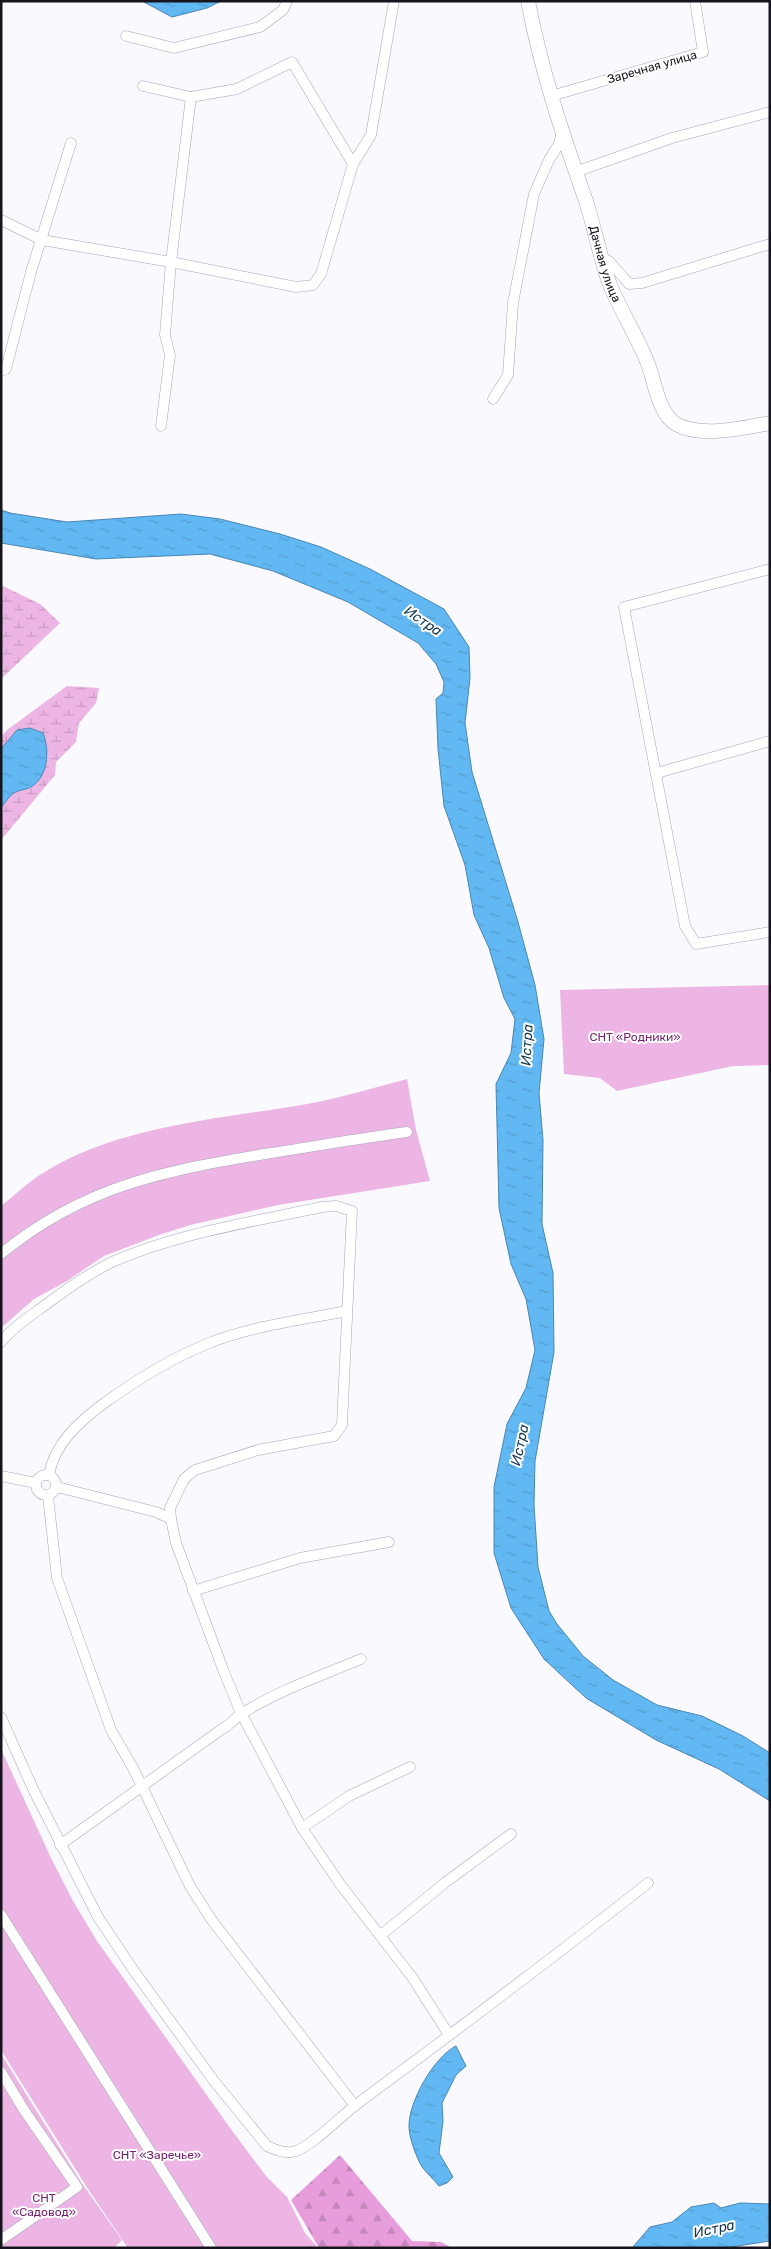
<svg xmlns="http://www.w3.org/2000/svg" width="771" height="2249" font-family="Rubik,sans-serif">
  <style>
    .forest { fill: url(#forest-firs) }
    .wetland { fill: url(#wetland-marsh) }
    .green { fill: #edb5e3 }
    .water { fill: url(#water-ripples); stroke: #4a87b2 }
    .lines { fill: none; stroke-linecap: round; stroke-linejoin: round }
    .street-casing { stroke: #a6a6bc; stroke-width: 11 }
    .secondary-casing { stroke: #a6a6bc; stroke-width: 15 }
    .street { stroke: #fff; stroke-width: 10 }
    .secondary { stroke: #fff; stroke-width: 14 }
    .labels { text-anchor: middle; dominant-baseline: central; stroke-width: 4; stroke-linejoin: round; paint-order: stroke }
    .street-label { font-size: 12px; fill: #16151d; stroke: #fff }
    .park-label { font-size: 12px; fill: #77226e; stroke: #fff }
    .water-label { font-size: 14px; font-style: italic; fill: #133850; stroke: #fff }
  </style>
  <defs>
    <pattern id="forest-firs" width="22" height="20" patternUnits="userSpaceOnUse" patternTransform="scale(1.25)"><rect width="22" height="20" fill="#e79ddb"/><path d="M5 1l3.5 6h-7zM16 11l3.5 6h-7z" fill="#c586bc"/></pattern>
    <pattern id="wetland-marsh" width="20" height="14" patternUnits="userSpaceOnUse" patternTransform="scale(1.25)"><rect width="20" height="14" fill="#edb5e3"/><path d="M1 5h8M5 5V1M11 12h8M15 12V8" fill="none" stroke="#ca9bc2"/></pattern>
    <pattern id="water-ripples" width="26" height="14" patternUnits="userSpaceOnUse" patternTransform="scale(1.25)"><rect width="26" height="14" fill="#61b8f2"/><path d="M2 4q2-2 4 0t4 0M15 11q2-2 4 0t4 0" fill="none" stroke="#549dcf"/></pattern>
  </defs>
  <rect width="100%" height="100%" fill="#f9f9fe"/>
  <path class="forest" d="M340,2155L412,2241L441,2242L452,2248H319L291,2200Z"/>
  <g class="wetland">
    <path d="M1,585L40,604L60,623L1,679Z"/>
    <path d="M67,686L99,688L96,703L79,723L76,742L56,762L55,775L1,840V737L7,730Z"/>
  </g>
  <g class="green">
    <path d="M770,985V1065L733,1066L617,1091L600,1078L564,1074L560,990Z"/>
    <path d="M407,1079L416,1130L430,1181L278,1205L190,1225L159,1235L104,1256L67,1281L34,1299L1,1328V1206C15,1195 28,1182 43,1173C113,1128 215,1119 296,1106C333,1100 370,1089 407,1079Z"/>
    <path d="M1,1749L51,1858L73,1901L97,1941L233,2132L266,2176L287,2197L305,2233L318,2248H128L88,2189L1,2050Z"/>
    <path d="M1,2054L81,2182L122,2240L114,2248H1Z"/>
  </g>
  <g class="water">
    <path d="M142,1H221L207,8L172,17Z"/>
    <path d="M1,510L10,513L67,522L181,514L220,519L280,534L321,547L370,569L444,609L469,647L470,678L465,723L472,772L518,922L535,985L544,1039L539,1093L543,1140L542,1224L553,1273L554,1352L535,1461L534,1505L538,1567L549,1611L557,1624L583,1656L613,1680L657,1705L702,1716L743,1736L770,1753V1801L719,1769L656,1740L586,1698L544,1659L511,1608L494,1553V1487L507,1424L526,1388L535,1350L526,1299L511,1264L499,1208L496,1084L511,1053L515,1019L504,998L489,948L474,915L465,865L444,806L438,749L436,699L443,693L444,682L436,664L418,643L348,602L273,571L210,554L96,559L1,543Z"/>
    <path d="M30,728L43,733C50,751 48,779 29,788C24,790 18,790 14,793C9,796 5,803 1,808V749L17,730Z"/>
    <path d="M456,2046L466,2066L456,2075L442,2103L443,2121L439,2153L453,2177L447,2183L439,2186C432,2177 422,2170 418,2159C414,2150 409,2136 409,2126C409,2101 434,2057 456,2046Z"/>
    <path d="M714,2203L721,2208L740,2203L770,2204V2241L724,2248H632L650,2227L672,2222L691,2207Z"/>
  </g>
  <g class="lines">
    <g class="street-casing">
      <g id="street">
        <path d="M126,36L174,48L260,27L283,10L287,1"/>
        <path d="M143,86L191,97L237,89L292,62L353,164L371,135L394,1"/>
        <path d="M551,96L703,52L695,1"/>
        <path d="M575,172L672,138L770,112"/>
        <path d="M1,220L42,240L171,262L296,287L313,285L321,274L353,164"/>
        <path d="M602,258L609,261L629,284L642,283L770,244"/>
        <path d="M1,371L6,369L31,272L71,143"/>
        <path d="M493,399L508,375L513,303L534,194L549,160L559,144L562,132"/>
        <path d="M161,426L170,355L165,335L171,262L191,97"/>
        <path d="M770,569L624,607L685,926L696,944L770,932"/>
        <path d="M657,773L770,741"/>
        <path d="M1,1254C84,1185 168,1170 271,1153C317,1146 361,1138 407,1132"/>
        <path d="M1,1342C14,1326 32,1315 48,1303C68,1288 90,1273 112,1262C178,1233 252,1222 322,1207L336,1206L352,1211L342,1425L334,1436L258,1450L195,1470L184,1479L170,1508L171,1519L176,1543L224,1672L241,1713L302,1828L340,1884L412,1977L449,2035"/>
        <circle cx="46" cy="1485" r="10"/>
        <path d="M49,1475C54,1444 79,1422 103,1404C136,1380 170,1359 209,1343C252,1326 301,1320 347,1311"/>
        <path d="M1,1476L36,1483"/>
        <path d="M57,1487L156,1512L171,1519"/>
        <path d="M48,1496L57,1578L111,1730L133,1768L190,1886L211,1919L355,2106"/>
        <path d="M193,1591L300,1558L389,1542"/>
        <path d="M1,1717L33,1789L98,1917L134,1971L214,2081L267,2146C275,2150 287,2154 296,2151C312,2146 342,2115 357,2104C454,2032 552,1959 648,1883"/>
        <path d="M302,1828L349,1796L410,1767"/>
        <path d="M60,1845L222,1729C232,1724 235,1717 243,1713C277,1691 323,1675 361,1659"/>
        <path d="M1,1915L211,2248"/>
        <path d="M381,1935L446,1882L511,1834"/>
        <path d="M1,2072L24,2110L77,2187L1,2240"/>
      </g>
    </g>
    <g class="secondary-casing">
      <g id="secondary">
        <path id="s1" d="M528,1C541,70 563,136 586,201C595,229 600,258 610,285C621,312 638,337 648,364C655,382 658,413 676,424C700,438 744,428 770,423"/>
      </g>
    </g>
    <use href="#street" class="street"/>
    <use href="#secondary" class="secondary"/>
  </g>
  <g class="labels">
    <g class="street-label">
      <text transform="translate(652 67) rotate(-16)">Заречная улица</text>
      <text stroke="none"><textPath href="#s1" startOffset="274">Дачная улица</textPath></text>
    </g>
    <g class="park-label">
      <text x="635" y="1037">СНТ «Родники»</text>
      <text x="157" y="2155">СНТ «Заречье»</text>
      <text x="44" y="2198">СНТ<tspan x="44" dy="14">«Садовод»</tspan></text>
    </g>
    <g class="water-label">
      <text transform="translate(423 621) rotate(34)">Истра</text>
      <text transform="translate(527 1045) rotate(-87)">Истра</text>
      <text transform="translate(520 1445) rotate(-78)">Истра</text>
      <text transform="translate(714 2229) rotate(-12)">Истра</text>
    </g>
  </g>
  <rect width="771" height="2249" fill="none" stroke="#16151d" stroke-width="5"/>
</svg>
